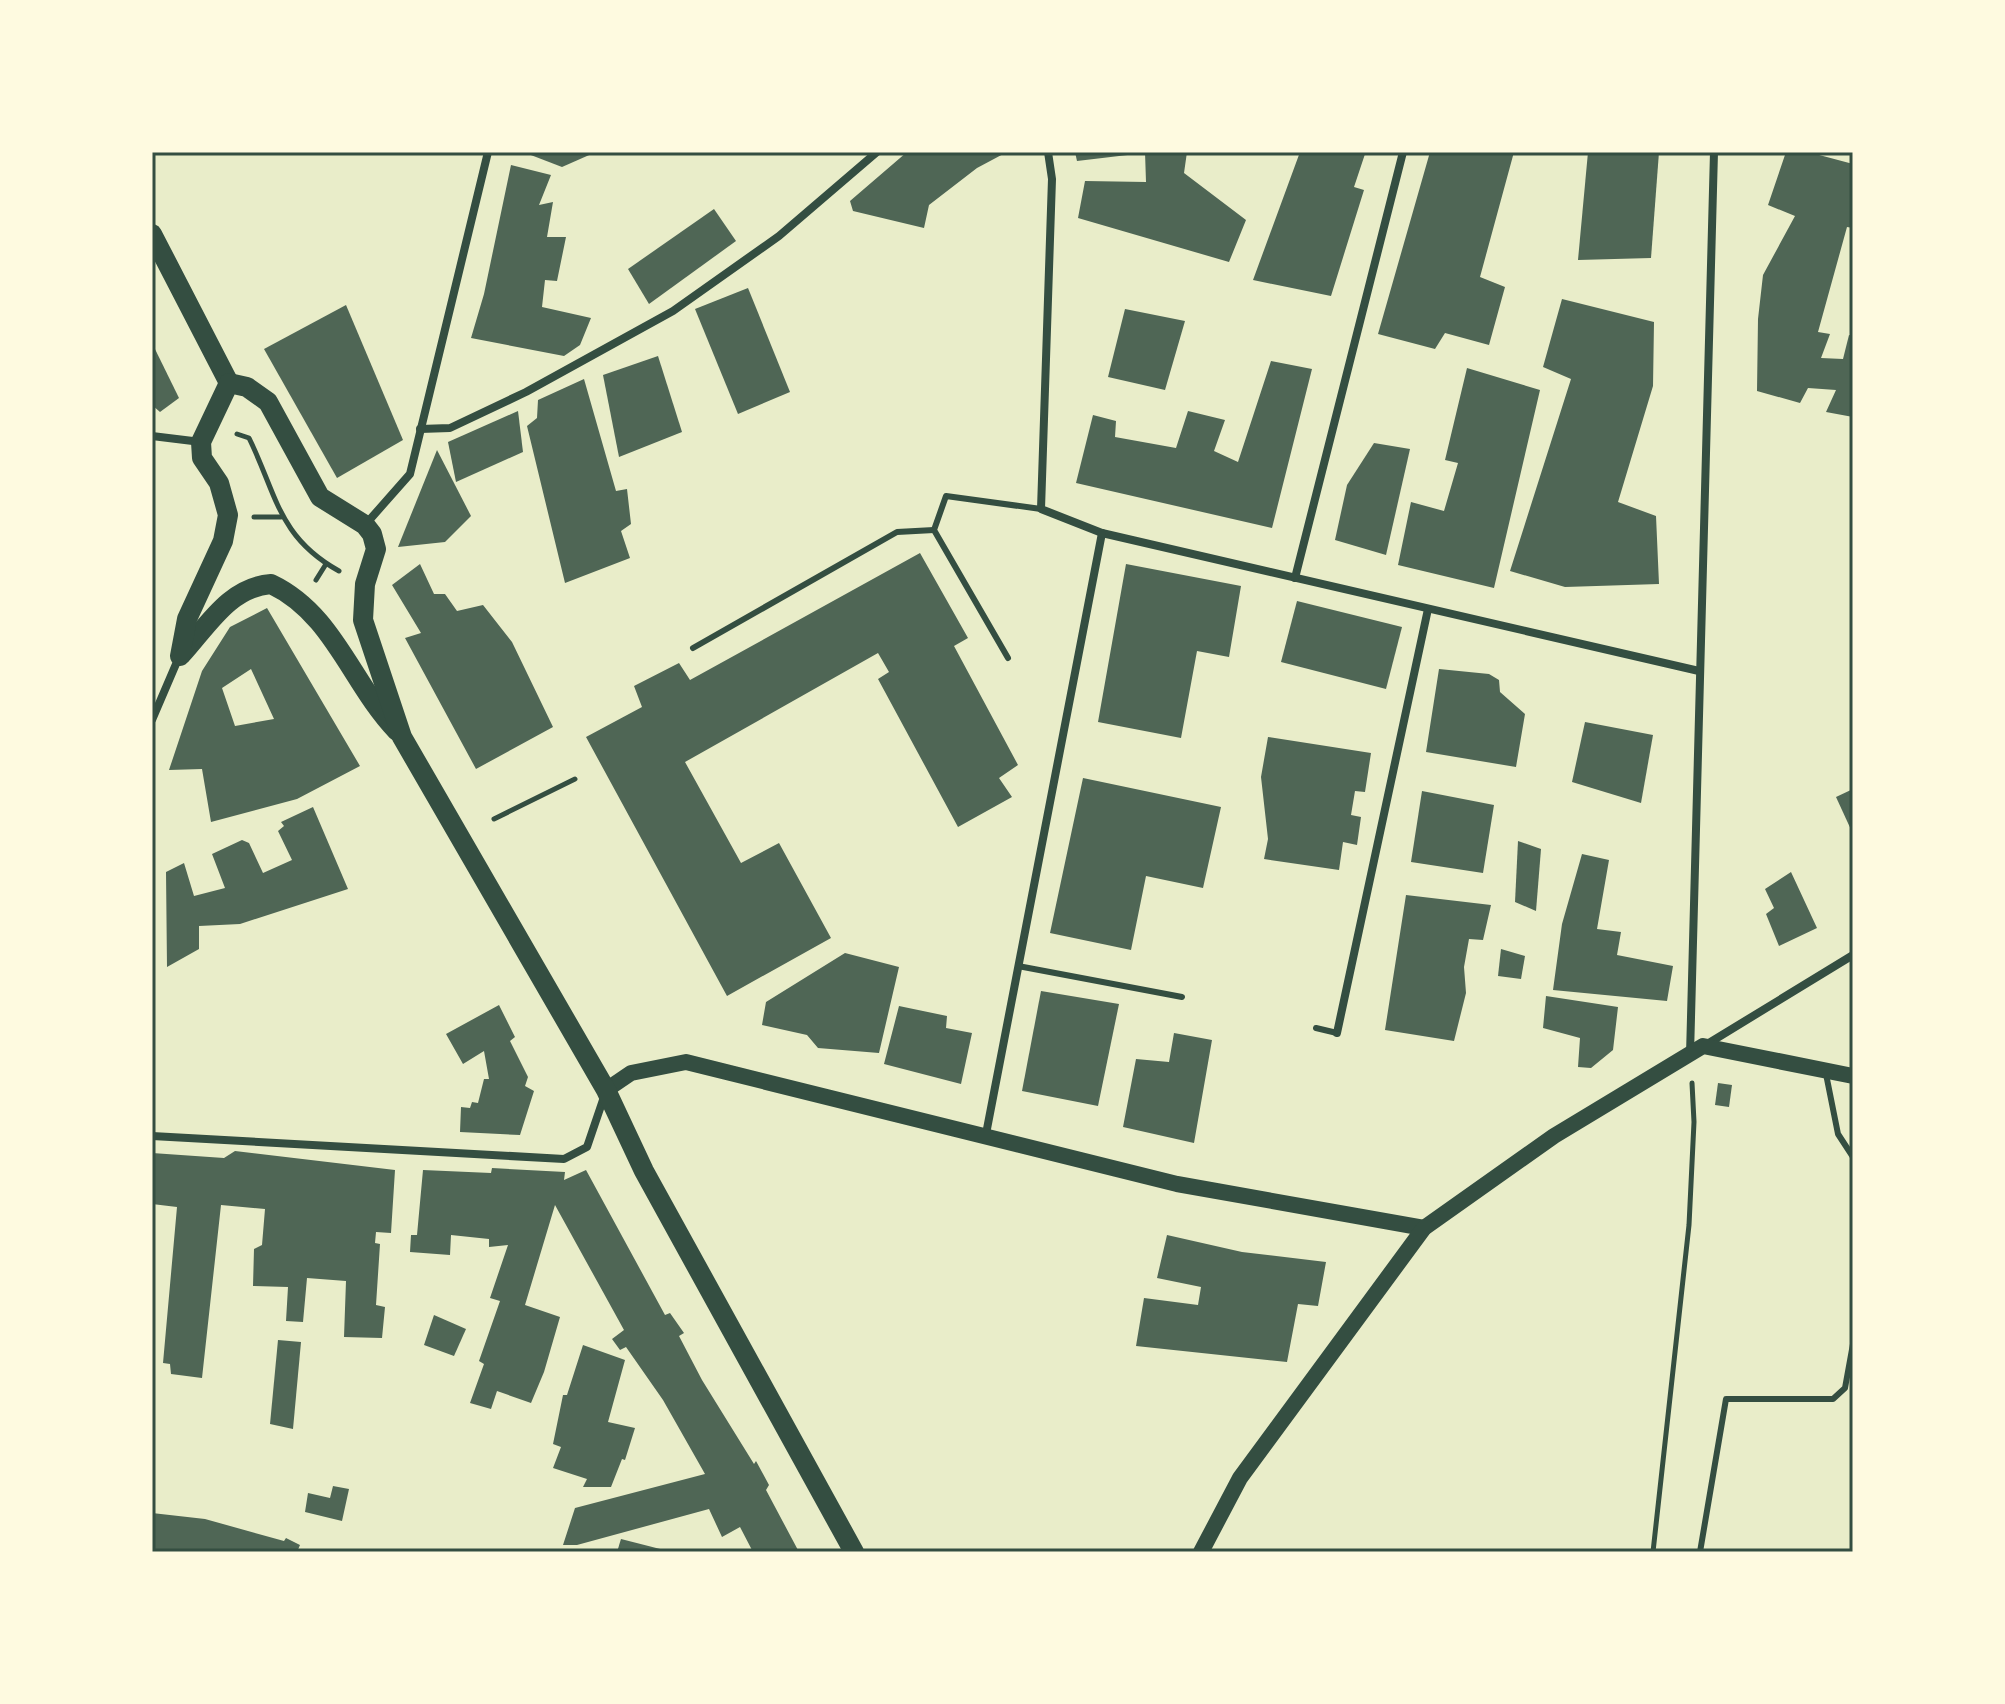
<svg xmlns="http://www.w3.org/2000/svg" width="2005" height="1704" font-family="Karla,sans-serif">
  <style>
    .building { fill: #4f6655; fill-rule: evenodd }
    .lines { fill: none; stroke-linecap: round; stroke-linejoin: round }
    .path { stroke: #344e41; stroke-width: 5 }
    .service { stroke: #344e41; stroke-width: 6 }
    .minor { stroke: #344e41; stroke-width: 8 }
    .secondary { stroke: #344e41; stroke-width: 16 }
    .primary { stroke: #344e41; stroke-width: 20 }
    .neatline { fill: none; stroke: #344e41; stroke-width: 3 }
  </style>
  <rect width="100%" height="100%" fill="#e9edc9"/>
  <g class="building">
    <path d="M523,152H596L562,167Z"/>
    <path d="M907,152H1007L977,168L929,205L924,228L853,211L850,201Z"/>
    <path d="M1075,152H1136V154L1077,161Z"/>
    <path d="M1145,152H1187L1184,173L1246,220L1229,262L1078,218L1085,181L1146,182Z"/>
    <path d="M1300,152L1365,154L1354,187L1364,190L1331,296L1253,280Z"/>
    <path d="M1430,152H1514L1480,277L1505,287L1489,345L1445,333L1435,349L1378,334Z"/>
    <path d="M1588,152H1659L1651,258L1578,260Z"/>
    <path d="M1786,152H1808L1853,164V228L1847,227L1818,332L1830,334L1821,358L1843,359L1849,335L1853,336V417L1826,412L1836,390L1808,388L1800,403L1757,391L1758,319L1763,275L1795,216L1768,205Z"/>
    <path d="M511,165L551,175L539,205L553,202L547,237H566L557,281L545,280L542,307L591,318L580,345L564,356L471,338L484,294Z"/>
    <path d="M714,209L736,241L649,304L628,269Z"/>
    <path d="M748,288L790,392L738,414L695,309Z"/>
    <path d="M1562,299L1654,322L1653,386L1618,502L1656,516L1659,584L1565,587L1510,571L1571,379L1543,367Z"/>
    <path d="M346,305L403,440L337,478L264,349Z"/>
    <path d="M1125,309L1185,321L1165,390L1108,377Z"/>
    <path d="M152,343L179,398L160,412L152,405Z"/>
    <path d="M658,356L682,432L619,457L603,375Z"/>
    <path d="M1271,361L1312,369L1272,528L1076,483L1093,415L1116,421L1115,437L1176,448L1188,411L1225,420L1214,451L1238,462Z"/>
    <path d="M1467,368L1540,390L1494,588L1398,565L1411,502L1444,511L1458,463L1445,460Z"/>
    <path d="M584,379L616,491L627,489L631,524L621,531L630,558L565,583L527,426L537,418L538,400Z"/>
    <path d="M518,411L523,452L456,482L448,442Z"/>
    <path d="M1374,443L1410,449L1386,555L1335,540L1347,485Z"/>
    <path d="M437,450L471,516L445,542L398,547Z"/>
    <path d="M920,553L968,638L954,646L1018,765L999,778L1012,797L958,827L878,679L889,672L878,653L685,762L741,863L779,843L831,938L727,996L586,737L642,707L634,686L679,663L690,680Z"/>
    <path d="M420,564L434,594H445L457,611L483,605L512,642L553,727L476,769L405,638L421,633L392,585Z"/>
    <path d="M1126,564L1241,586L1229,657L1197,651L1181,738L1098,722Z"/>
    <path d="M1297,601L1402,627L1386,689L1281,662Z"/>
    <path d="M267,608L360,766L297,799L211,822L202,769L169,770L202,671L230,627ZM251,669L274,719L235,726L222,688Z"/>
    <path d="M1439,669L1489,674L1499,680L1500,692L1525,714L1516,767L1426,752Z"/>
    <path d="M1585,722L1653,735L1641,803L1572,782Z"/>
    <path d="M1268,737L1371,753L1365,792L1355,791L1351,815L1361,817L1357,845L1343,842L1339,870L1264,859L1268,839L1261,777Z"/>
    <path d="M1083,778L1221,807L1203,888L1146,876L1131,950L1050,933Z"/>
    <path d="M1853,789V834L1836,797Z"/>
    <path d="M1422,791L1494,805L1483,873L1411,862Z"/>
    <path d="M313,807L348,889L240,924L199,926V949L167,967L166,872L184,863L194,896L225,888L212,854L242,840L249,843L263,873L292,860L278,831L284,826L281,822Z"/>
    <path d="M1518,841L1541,849L1536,911L1515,902Z"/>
    <path d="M1582,854L1609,860L1597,929L1621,932L1617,955L1673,966L1667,1001L1553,990L1562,924Z"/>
    <path d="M1791,872L1817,928L1779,946L1766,914L1774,908L1765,889Z"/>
    <path d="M1406,895L1491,905L1483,940L1469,939L1464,967L1466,993L1454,1041L1385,1030Z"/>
    <path d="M1501,949L1525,956L1521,979L1498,976Z"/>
    <path d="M845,953L899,967L879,1053L818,1048L807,1035L762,1025L766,1002Z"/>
    <path d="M1041,991L1119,1004L1098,1106L1022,1091Z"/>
    <path d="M1546,996L1618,1007L1613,1050L1591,1068L1578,1067L1580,1038L1543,1028Z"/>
    <path d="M499,1005L515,1037L510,1041L528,1077L525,1086L534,1091L520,1135L460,1132L461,1107L470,1108L472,1102L478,1103L484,1079H489L484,1051L463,1064L446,1034Z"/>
    <path d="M899,1006L947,1016L946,1028L972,1033L961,1084L884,1064Z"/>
    <path d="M1174,1033L1212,1040L1194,1143L1123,1127L1136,1059L1169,1062Z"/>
    <path d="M1718,1083L1732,1085L1729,1107L1715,1105Z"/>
    <path d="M235,1151L395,1170L391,1233L376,1232L375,1243L380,1244L376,1305L385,1307L382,1338L344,1337L346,1281L307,1278L303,1322L286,1321L288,1287L253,1286L254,1249L262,1245L265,1209L221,1205L202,1378L171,1374L170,1364L163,1363L177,1207L152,1204V1153L224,1158Z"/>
    <path d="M492,1168L565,1172L564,1180L586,1170L665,1315L670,1313L684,1333L679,1336L702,1380L754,1464L756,1461L769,1485L766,1490L799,1552H753L740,1527L722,1537L709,1509L577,1545H563L575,1508L705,1474L663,1400L626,1347L620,1350L612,1339L624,1330L555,1205L525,1305L560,1317L544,1372L531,1403L497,1391L491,1409L470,1403L484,1364L479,1361L500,1301L490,1298L508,1245L489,1247V1239L451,1235L450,1255L410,1252L411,1235H417L423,1170L491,1173Z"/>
    <path d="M1167,1235L1242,1252L1326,1262L1318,1306L1298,1304L1287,1362L1136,1346L1144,1298L1198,1305L1201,1287L1157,1278Z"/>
    <path d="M434,1315L466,1329L454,1356L424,1345Z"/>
    <path d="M278,1340L301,1342L293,1429L270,1424Z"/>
    <path d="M583,1345L625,1360L608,1422L635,1428L625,1460L622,1459L611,1487H583L587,1479L553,1468L561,1447L553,1444L563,1395H567Z"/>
    <path d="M333,1486L349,1489L342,1521L305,1512L308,1493L330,1498Z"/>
    <path d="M152,1513L205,1519L284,1541L286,1538L300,1545L297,1552H152Z"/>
    <path d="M621,1539L668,1551V1552H617Z"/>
  </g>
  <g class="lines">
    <g class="path">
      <path d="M237,434L249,438C277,495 278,537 339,571"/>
      <path d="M254,517H281"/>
      <path d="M316,580L326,564"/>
      <path d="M494,819L575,779"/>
      <path d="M1653,1552L1689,1225L1694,1122L1692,1083"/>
    </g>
    <g class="service">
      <path d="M693,648L897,532L934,530"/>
      <path d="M1008,658L934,530L946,496L1041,509"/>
      <path d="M1018,966L1182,997"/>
      <path d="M1316,1028L1337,1033"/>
      <path d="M1826,1074L1838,1134L1853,1157"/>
      <path d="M1700,1552L1726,1399H1833L1845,1388L1853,1344"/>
    </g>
    <g class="minor">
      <path d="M1048,152L1052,179L1041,509L1102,533L1699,671"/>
      <path d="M420,429L450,428L526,392L673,311L779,236L877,152"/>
      <path d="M152,436L201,442"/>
      <path d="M365,525L410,474L488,152"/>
      <path d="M1295,578L1403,152"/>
      <path d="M152,720L179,657"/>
      <path d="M1337,1033L1428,609"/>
      <path d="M1704,1046L1853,955"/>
      <path d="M1690,1055L1714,152"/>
      <path d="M986,1134L1102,533"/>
      <path d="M152,1136L564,1159L587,1147L605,1094"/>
    </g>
    <g class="secondary">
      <path d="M606,1090L631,1073L686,1062L1177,1184L1424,1228"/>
      <path d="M1201,1552L1240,1478L1424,1228L1554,1136L1703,1046L1853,1076"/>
    </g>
    <g class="primary">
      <path d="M152,234L229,383"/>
      <path d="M181,655C207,627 229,587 271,584C334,614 351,683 397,731"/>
      <path d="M180,656L187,619L223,541L228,515L219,483L202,458L201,442L229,383L247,387L268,402L320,497L365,525L372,534L376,549L365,584L363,620L402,737L606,1090L644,1171L854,1552"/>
    </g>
  </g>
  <rect width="2005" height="1704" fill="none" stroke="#fefae0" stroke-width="308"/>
  <rect x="154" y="154" width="1697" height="1396" class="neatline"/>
</svg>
